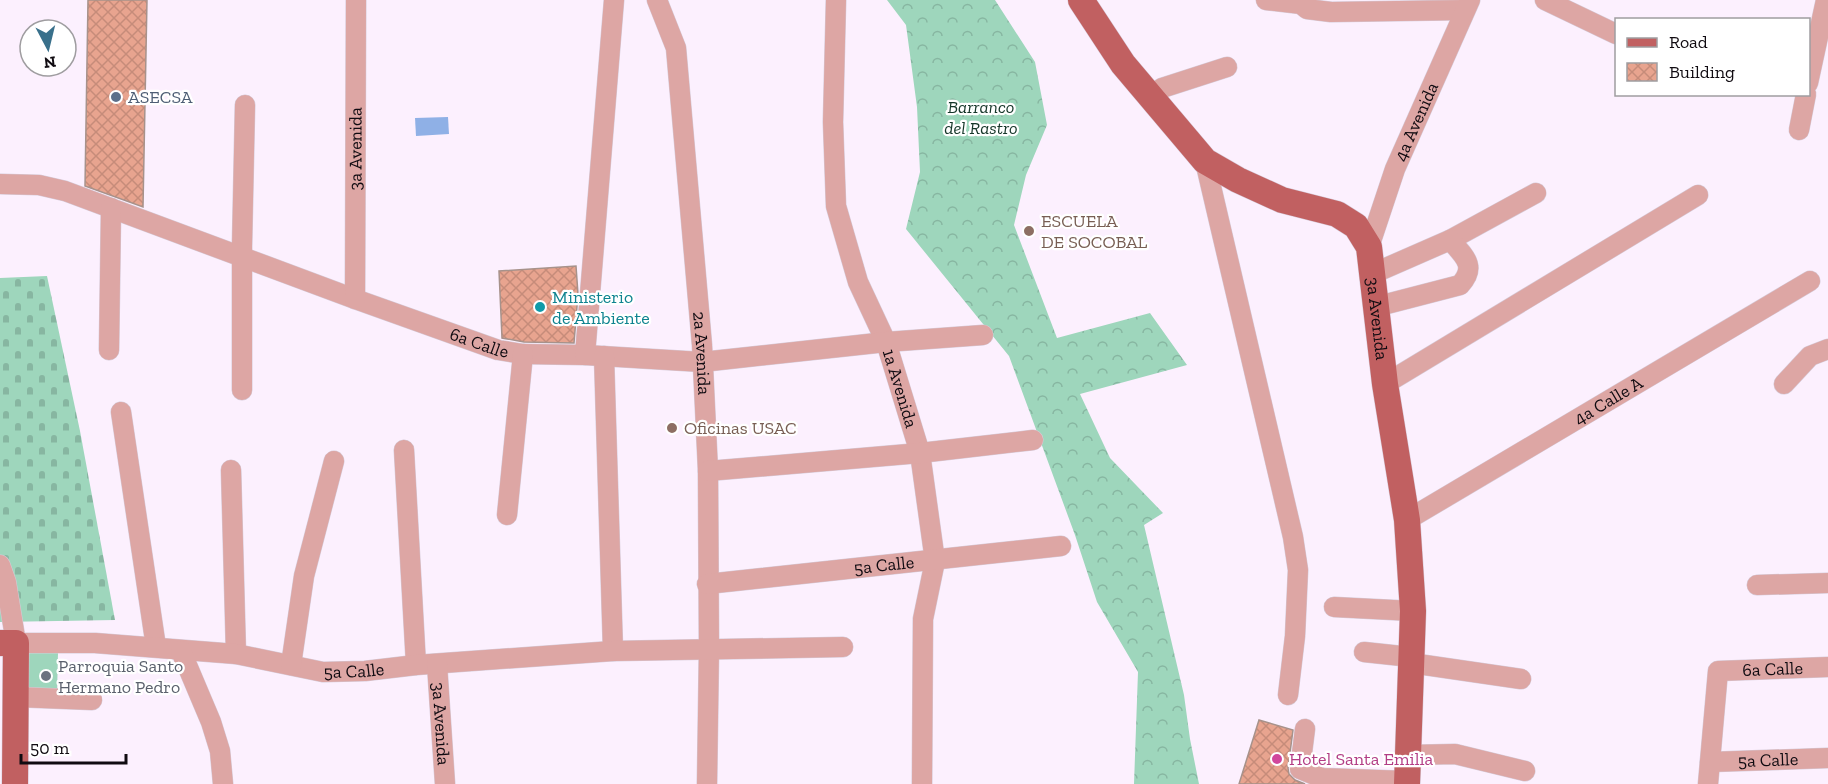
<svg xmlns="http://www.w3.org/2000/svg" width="1828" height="784" font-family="'Zilla Slab',serif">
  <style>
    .green { fill: #9ed6bc }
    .forest { fill: url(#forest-crowns) }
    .cemetery { fill: url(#cemetery-stones) }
    .water { fill: #8fb0e6 }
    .building { fill: url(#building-cross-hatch); stroke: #a7928b; stroke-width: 1.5 }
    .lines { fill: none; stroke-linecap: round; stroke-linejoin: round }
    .minor-casing { stroke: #d6cbd8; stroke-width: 21 }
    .major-casing { stroke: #d6cbd8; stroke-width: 27 }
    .minor { stroke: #dda6a4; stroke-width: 20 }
    .major { stroke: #c16061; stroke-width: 26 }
    .service-dot { fill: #5c6f8a; stroke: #fff; stroke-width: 2 }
    .education-dot { fill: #8d6e63; stroke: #fff; stroke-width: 2 }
    .culture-dot { fill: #0f9aa8; stroke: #fff; stroke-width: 2 }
    .worship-dot { fill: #6b7280; stroke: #fff; stroke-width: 2 }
    .hotel-dot { fill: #d1479c; stroke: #fff; stroke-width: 2 }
    .labels { text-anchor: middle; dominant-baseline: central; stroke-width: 4.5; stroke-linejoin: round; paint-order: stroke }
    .service-label { font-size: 18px; fill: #4e5e75; stroke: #fff; text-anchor: start }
    .park-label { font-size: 18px; font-style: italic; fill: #153629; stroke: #fff }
    .street-label { font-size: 18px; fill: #100b11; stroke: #fff }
    .education-label { font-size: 18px; fill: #785e54; stroke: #fff; text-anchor: start }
    .culture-label { font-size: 18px; fill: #0d838f; stroke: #fff; text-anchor: start }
    .worship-label { font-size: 18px; fill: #5b616d; stroke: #fff; text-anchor: start }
    .hotel-label { font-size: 18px; fill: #b23c85; stroke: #fff; text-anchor: start }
  </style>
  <defs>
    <pattern id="forest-crowns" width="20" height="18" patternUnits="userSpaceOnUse" patternTransform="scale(1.5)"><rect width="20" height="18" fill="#9ed6bc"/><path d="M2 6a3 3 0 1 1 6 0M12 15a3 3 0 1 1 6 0" fill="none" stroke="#87b6a1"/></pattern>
    <pattern id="cemetery-stones" width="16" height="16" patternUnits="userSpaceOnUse" patternTransform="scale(1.5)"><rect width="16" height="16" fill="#9ed6bc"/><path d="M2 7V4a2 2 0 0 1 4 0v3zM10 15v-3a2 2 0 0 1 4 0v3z" fill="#87b6a1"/></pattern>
    <pattern id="building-cross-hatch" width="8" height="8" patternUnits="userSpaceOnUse" patternTransform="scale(1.5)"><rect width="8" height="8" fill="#e8a48f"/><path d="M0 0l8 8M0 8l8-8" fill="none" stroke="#c68c7a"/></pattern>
  </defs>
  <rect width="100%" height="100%" fill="#fcf0fe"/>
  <path class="green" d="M22,650L58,653L57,695L25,693Z"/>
  <path class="forest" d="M887,0H995L1035,62L1047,125L1026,175L1014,225L1057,338L1150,313L1187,365L1080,394L1110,458L1163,513L1144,525L1184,695L1190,739L1199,784H1134L1138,672L1097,602L1075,535L1009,356L906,229L920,172L917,107L906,25Z"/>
  <path class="cemetery" d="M47,276L80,431L115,620L0,622V278Z"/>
  <path class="water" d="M448,117L449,134L416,136L415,118Z"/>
  <g class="building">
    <path d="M88,0H147L143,207L85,186Z"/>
    <path d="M576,266L578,294L574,343L524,342L502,338L499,271Z"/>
    <path d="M1259,720L1293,730L1288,768L1289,774L1295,780L1305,784H1239Z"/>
  </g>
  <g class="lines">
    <g class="minor-casing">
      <g id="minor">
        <path id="s1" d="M657,0L676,48L702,345L708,471L709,648L707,784"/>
        <path id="s2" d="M836,0L833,122L836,206L858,282L886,342L920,453L935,561L923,619L922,784"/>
        <path d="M1266,0L1301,4L1307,9L1331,12L1465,10"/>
        <path d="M1545,0L1616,34"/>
        <path d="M1808,83L1826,0"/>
        <path d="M1150,96L1162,88L1227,67"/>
        <path d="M1799,130L1806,94"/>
        <path d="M1205,161L1293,537L1298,570L1295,636L1288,695"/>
        <path id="s3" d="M0,184L39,185L65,191L355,299L498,350L523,354L585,355L702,362L886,342L983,335"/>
        <path d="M1450,240L1536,193"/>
        <path id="s4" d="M1369,247L1395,169L1470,0"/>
        <path d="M1372,274L1450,240C1463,255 1478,266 1460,285L1375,307"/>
        <path id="s5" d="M355,299L356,0"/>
        <path d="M109,350L111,208"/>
        <path d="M585,355L614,0"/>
        <path d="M604,356L613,651"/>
        <path d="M1385,384L1698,195"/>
        <path d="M1784,384L1810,356L1828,349"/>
        <path d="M242,390V246L245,105"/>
        <path d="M121,412L156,647"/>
        <path d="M404,450L416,665"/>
        <path d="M231,470L236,654"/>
        <path d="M708,471L920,453L1033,440"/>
        <path d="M507,515L523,354"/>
        <path id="s6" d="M1407,520L1810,281"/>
        <path id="s7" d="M0,565L6,582L16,643H95L236,654L323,672L365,671L416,665L613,651L843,647"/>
        <path id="s8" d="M707,584L1061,546"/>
        <path d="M1757,585L1828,583"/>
        <path d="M1334,607L1413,611"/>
        <path d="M181,651L211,722L220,751L223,784"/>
        <path d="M1364,652L1411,657"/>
        <path d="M1411,663L1521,679"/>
        <path id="s9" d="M437,664L445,784"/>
        <path d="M291,665L304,576L334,461"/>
        <path d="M16,697L92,700"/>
        <path d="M1305,729L1300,769L1322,778L1407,781"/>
        <path d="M1408,755L1455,754L1525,771"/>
        <path id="s10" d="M1710,762L1828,758"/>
        <path id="s11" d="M1708,784L1718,671L1828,667"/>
      </g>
    </g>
    <g class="major-casing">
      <g id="major">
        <path id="s12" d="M1081,0L1123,64L1205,161L1238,180L1282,200L1337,214L1356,226L1369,247L1385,384L1407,520L1413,611L1407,784"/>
        <path d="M0,643H16L15,784"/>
      </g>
    </g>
    <use href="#minor" class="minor"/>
    <use href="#major" class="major"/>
  </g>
  <circle class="service-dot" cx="116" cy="97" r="6"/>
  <g class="education-dot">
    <circle cx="1029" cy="231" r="6"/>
    <circle cx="672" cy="428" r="6"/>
  </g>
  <circle class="culture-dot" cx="540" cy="307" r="6"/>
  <circle class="worship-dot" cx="46" cy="676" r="6"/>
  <circle class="hotel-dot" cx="1277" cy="759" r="6"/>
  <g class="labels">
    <g class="service-label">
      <text x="128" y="97">ASECSA</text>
    </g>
    <g class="park-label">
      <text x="981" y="107">Barranco<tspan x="981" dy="21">del Rastro</tspan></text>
    </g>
    <g class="street-label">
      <text stroke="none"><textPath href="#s4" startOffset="134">4a Avenida</textPath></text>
      <text stroke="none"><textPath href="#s5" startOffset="150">3a Avenida</textPath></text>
      <text stroke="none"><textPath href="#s12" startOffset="466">3a Avenida</textPath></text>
      <text stroke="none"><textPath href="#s3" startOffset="507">6a Calle</textPath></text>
      <text stroke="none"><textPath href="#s1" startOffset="358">2a Avenida</textPath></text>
      <text stroke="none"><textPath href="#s2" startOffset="400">1a Avenida</textPath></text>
      <text stroke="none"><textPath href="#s6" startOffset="234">4a Calle A</textPath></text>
      <text stroke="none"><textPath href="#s8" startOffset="178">5a Calle</textPath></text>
      <text stroke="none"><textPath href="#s7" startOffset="420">5a Calle</textPath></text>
      <text stroke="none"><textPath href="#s11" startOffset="168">6a Calle</textPath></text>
      <text stroke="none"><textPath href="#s9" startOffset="60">3a Avenida</textPath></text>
      <text stroke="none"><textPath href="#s10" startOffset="58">5a Calle</textPath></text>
    </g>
    <g class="education-label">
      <text x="1041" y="221">ESCUELA<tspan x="1041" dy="21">DE SOCOBAL</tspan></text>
      <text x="684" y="428">Oficinas USAC</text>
    </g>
    <g class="culture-label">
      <text x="552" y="297">Ministerio<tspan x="552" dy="21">de Ambiente</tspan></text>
    </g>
    <g class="worship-label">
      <text x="58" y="666">Parroquia Santo<tspan x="58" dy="21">Hermano Pedro</tspan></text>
    </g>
    <g class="hotel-label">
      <text x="1289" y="759">Hotel Santa Emilia</text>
    </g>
  </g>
  <rect x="1615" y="18" width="195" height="78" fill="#ffffff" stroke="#9f9da0" stroke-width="1.5"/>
  <rect x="1627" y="38" width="30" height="9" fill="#c16061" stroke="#9f9da0" stroke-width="1.5"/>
  <text x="1669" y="48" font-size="18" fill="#100b11">Road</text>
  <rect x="1627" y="63" width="30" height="18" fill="url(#building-cross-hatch)" stroke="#9f9da0" stroke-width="1.5"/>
  <text x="1669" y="78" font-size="18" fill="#100b11">Building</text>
  <g transform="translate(48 48) rotate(173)"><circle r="28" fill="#ffffff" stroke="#9f9da0" stroke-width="1.5"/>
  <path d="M0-4.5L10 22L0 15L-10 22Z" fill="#39708b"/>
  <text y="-9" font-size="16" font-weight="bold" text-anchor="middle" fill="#100b11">N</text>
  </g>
  <path d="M21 754v9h105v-9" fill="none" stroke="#100b11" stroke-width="3"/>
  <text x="30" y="754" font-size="18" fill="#100b11" stroke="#ffffff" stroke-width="4.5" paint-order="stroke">50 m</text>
</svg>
